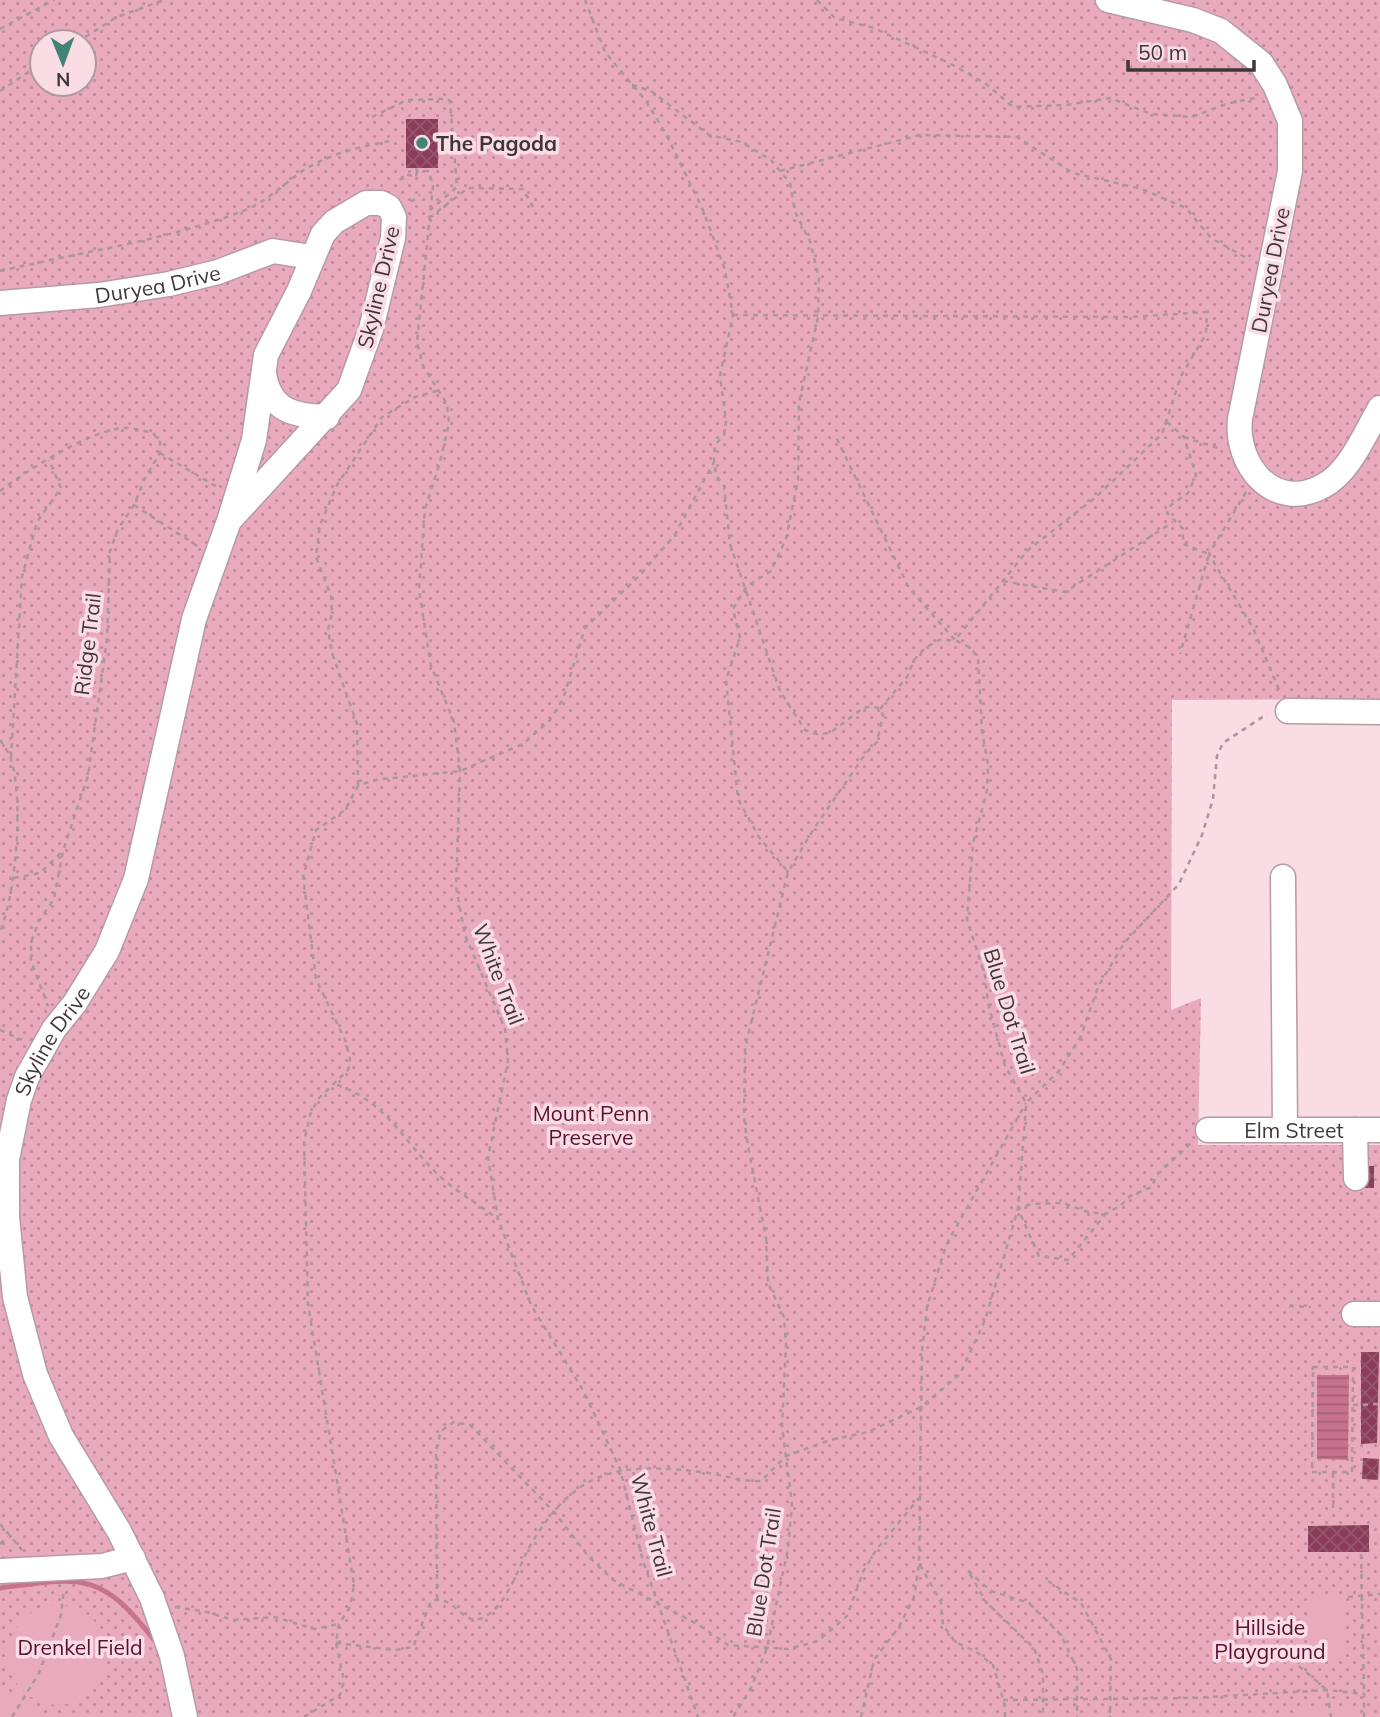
<svg xmlns="http://www.w3.org/2000/svg" width="1380" height="1717" font-family="Mulish,sans-serif">
  <style>
    .park { fill: url(#park-dots); fill-rule: evenodd }
    .pitch { fill: #eaaabe }
    .water { fill: url(#water-rules) }
    .lines { fill: none; stroke-linecap: round; stroke-linejoin: round }
    .stream { stroke: #c7738f; stroke-width: 5 }
    .building { fill: url(#building-cross-hatch) }
    .minor-casing { stroke: #b69ba3; stroke-width: 27 }
    .path { stroke: #ab969c; stroke-width: 2.5; stroke-dasharray: 5 5; stroke-linecap: butt }
    .minor { stroke: #fff; stroke-width: 24 }
    .poi-dot { fill: #418477; stroke: #f9dce4; stroke-width: 2.5 }
    .labels { text-anchor: middle; dominant-baseline: central; stroke-width: 7; stroke-linejoin: round; paint-order: stroke }
    .poi-label { font-size: 21px; font-weight: bold; fill: #403538; stroke: #f9dce4; text-anchor: start }
    .street-label { font-size: 21px; fill: #403538; stroke: #f9dce4 }
    .park-label { font-size: 21px; fill: #5b0e30; stroke: #f9dce4 }
  </style>
  <defs>
    <pattern id="park-dots" width="8" height="8" patternUnits="userSpaceOnUse" patternTransform="scale(1.75)"><rect width="8" height="8" fill="#eaaabe"/><path d="M2 2h.1M6 6h.1" fill="none" stroke="#bf8b9b" stroke-width="1.8" stroke-linecap="round"/></pattern>
    <pattern id="water-rules" width="6" height="5" patternUnits="userSpaceOnUse" patternTransform="scale(1.75)"><rect width="6" height="5" fill="#c7738f"/><path d="M0 2.5h6" fill="none" stroke="#a35f76"/></pattern>
    <pattern id="building-cross-hatch" width="8" height="8" patternUnits="userSpaceOnUse" patternTransform="scale(1.75)"><rect width="8" height="8" fill="#8a3c59"/><path d="M0 0l8 8M0 8l8-8" fill="none" stroke="#96576e"/></pattern>
  </defs>
  <rect width="100%" height="100%" fill="#f9dce4"/>
  <path class="park" d="M0,0H1380V699L1172,700L1171,1010L1201,998L1198,1145H1380V1717H0ZM42,42H84V84H42Z"/>
  <g class="pitch">
    <rect x="1308" y="1596" width="37" height="64"/>
    <circle cx="58" cy="1655" r="50"/>
    <path d="M0,1690L22,1697L41,1717H0Z"/>
    <path d="M1309,1709H1356V1717H1277Z"/>
  </g>
  <path class="water" d="M1317,1375H1349L1348,1460L1317,1459Z"/>
  <g class="lines">
    <path class="stream" d="M0,1588C82,1577 101,1571 154,1640"/>
  </g>
  <g class="building">
    <rect x="406" y="119" width="32" height="49"/>
    <rect x="1361" y="1166" width="13" height="22"/>
    <path d="M1361,1352H1379L1377,1443L1361,1444Z"/>
    <path d="M1363,1458L1379,1459L1378,1480L1362,1479Z"/>
    <path d="M1369,1525V1552H1308V1526Z"/>
  </g>
  <g class="lines">
    <g class="minor-casing">
      <g id="minor">
        <path d="M1108,0L1193,20L1221,31L1261,63L1275,85L1290,121V171L1240,419C1235,465 1274,513 1323,486C1350,472 1365,433 1380,408"/>
        <path id="s1" d="M0,303L99,295L169,284L218,272L273,251L311,257"/>
        <path d="M264,374C270,411 294,416 327,417"/>
        <path d="M1288,711L1380,712"/>
        <path d="M1283,877L1285,1130"/>
        <path id="s2" d="M1208,1130H1380"/>
        <path d="M1355,1130L1356,1178"/>
        <path d="M1354,1314H1380"/>
        <path d="M0,1571L102,1566L133,1558"/>
        <path id="s3" d="M185,1717L172,1656L152,1598L119,1531L61,1436L35,1374L15,1297L7,1217V1159L19,1100L27,1077L54,1029L75,1003L107,951L136,879L194,619L229,521L254,440L266,355L299,291L323,234L334,222L366,203H381L389,207L394,217L393,238L371,329L349,390L229,521"/>
      </g>
    </g>
    <g class="path">
      <path d="M585,0L605,52L646,101L666,134L703,210L725,270L733,315L720,376L726,421L724,435L715,445L714,460L716,475L724,486L730,544L780,691L805,730L817,734L830,733L863,708L873,706L880,709L883,715L877,742L866,753L813,830L788,872L745,1048L744,1118L748,1146L766,1238L768,1283L784,1317L786,1345L782,1426L792,1504L788,1549L767,1648L751,1688L733,1717"/>
      <path d="M817,0L835,18L874,28L949,63L985,83L1013,107L1066,105L1110,98L1151,114L1192,117L1226,104L1259,97"/>
      <path d="M0,29L54,0"/>
      <path d="M77,42L117,17L164,0"/>
      <path d="M632,85L651,91L709,135L741,142L771,160L790,183L795,212L810,241L819,278L818,317L799,403L798,480L786,539L771,571L747,586L733,609L740,638L726,680L738,799L759,837L788,872"/>
      <path d="M0,91L42,63"/>
      <path d="M372,117L407,100L447,99L450,101L457,187L430,210"/>
      <path d="M416,168L417,171H429L433,186L417,342L423,366L447,404L449,423L440,462L425,509L419,590L431,666L454,722L460,771L456,887L465,935L505,1029L508,1061L488,1157L498,1219L531,1305L584,1392L620,1469L643,1561L698,1717"/>
      <path d="M780,171L920,135L1017,137L1073,173L1142,189L1186,208L1211,238L1250,260"/>
      <path d="M400,180L405,174L416,177L417,171"/>
      <path d="M411,202L420,195"/>
      <path d="M429,218L468,188L523,189L533,207"/>
      <path d="M0,271C81,252 164,241 243,211C268,201 282,185 304,170C329,154 360,147 389,141"/>
      <path d="M733,315L1130,317L1207,312L1206,334L1181,376L1162,434L1096,497L1028,550L955,640L909,588L835,435"/>
      <path d="M1167,422L1184,437L1196,475L1188,493L1171,505L1167,513L1183,529V544L1209,554L1180,654"/>
      <path d="M1184,437L1221,449"/>
      <path d="M160,453L217,487"/>
      <path d="M0,491C26,471 93,428 126,428C134,428 144,431 153,433L160,442V453L145,478L134,505L118,529L110,551L107,639L88,776L63,851L54,899L39,921L31,942V961L48,1006"/>
      <path d="M1246,492L1209,554L1253,628L1280,692"/>
      <path d="M134,505L199,547"/>
      <path d="M1003,581L1065,592L1173,522"/>
      <path d="M880,709L907,677L914,660L925,648L939,640H955L971,648L978,658L982,731L988,764L987,791L973,843L967,919L985,976L988,1003L1005,1066L1026,1103L1059,1071L1081,1036L1098,987L1124,943L1179,884L1202,835L1213,799L1217,756L1223,743L1267,714"/>
      <path d="M0,740C4,746 9,753 11,759C24,802 16,892 0,932"/>
      <path d="M11,758L22,577L37,522L61,488L49,460"/>
      <path d="M358,785L357,724L332,653L328,630L332,613L331,596L316,557L320,525L337,485L382,417L415,397L440,390"/>
      <path d="M14,878L40,873L61,853"/>
      <path d="M0,1030L22,1040"/>
      <path d="M337,1085C390,1103 405,1146 445,1181C462,1195 481,1206 498,1219"/>
      <path d="M1026,1106L1018,1209L1039,1256L1068,1260L1105,1215"/>
      <path d="M1289,1306L1311,1307"/>
      <path d="M1313,1367H1353L1352,1472H1312Z"/>
      <path d="M1353,1405L1380,1404"/>
      <path d="M1333,1508V1472"/>
      <path d="M0,1524L22,1550"/>
      <path d="M0,1544L8,1537"/>
      <path d="M1361,1554L1364,1694"/>
      <path d="M920,1565L941,1602L943,1625L955,1642L975,1651L993,1665L1005,1706V1717"/>
      <path d="M968,1571L991,1591L1029,1603L1061,1635L1077,1669V1717"/>
      <path d="M970,1574L986,1602L1034,1648L1043,1674V1717"/>
      <path d="M1048,1581L1081,1603L1111,1659L1110,1717"/>
      <path d="M1348,1597L1380,1594"/>
      <path d="M437,1599L436,1450L441,1431L454,1422L470,1425L555,1513L589,1557L613,1580L699,1625L728,1645L788,1649L818,1641L847,1616L863,1572L876,1550L920,1497"/>
      <path d="M175,1607L207,1612L233,1620L275,1617L314,1629L339,1624"/>
      <path d="M336,1643L395,1650L413,1647L431,1601C457,1593 462,1631 486,1616C509,1602 518,1567 531,1544C578,1465 624,1462 709,1473C727,1476 742,1482 761,1481L786,1456L830,1440L868,1432L921,1407L960,1374L985,1320L1018,1209L1031,1204L1063,1203L1088,1212L1105,1214L1120,1206L1130,1196L1152,1187L1156,1176L1192,1142"/>
      <path d="M1299,1666L1327,1690L1331,1717"/>
      <path d="M1003,1700L1192,1698L1327,1690L1364,1694V1717"/>
      <path d="M12,1717L39,1673L61,1615L64,1589"/>
      <path d="M304,1717L340,1695L344,1681L336,1643L339,1624L350,1607L354,1585L308,1304L304,1142L310,1115L318,1099L348,1070L350,1059L346,1042L316,979L303,877L316,830L345,810L358,786L374,780L460,771L523,744L550,720L563,699L585,628L639,576L674,536L714,462"/>
      <path d="M861,1717L874,1660L899,1627L914,1597L919,1564L922,1351L927,1307L946,1245L1026,1103"/>
    </g>
    <use href="#minor" class="minor"/>
  </g>
  <circle class="poi-dot" cx="422" cy="143" r="7"/>
  <g class="labels">
    <g class="poi-label">
      <text x="436" y="143">The Pagoda</text>
    </g>
    <g class="street-label">
      <text transform="translate(1270 270) rotate(-79)">Duryea Drive</text>
      <text stroke="none"><textPath href="#s1" startOffset="159">Duryea Drive</textPath></text>
      <text transform="translate(378 287) rotate(-77)">Skyline Drive</text>
      <text transform="translate(87 644) rotate(-83)">Ridge Trail</text>
      <text transform="translate(499 974) rotate(69)">White Trail</text>
      <text transform="translate(1010 1011) rotate(73)">Blue Dot Trail</text>
      <text stroke="none"><textPath href="#s3" startOffset="723">Skyline Drive</textPath></text>
      <text stroke="none"><textPath href="#s2" startOffset="86">Elm Street</textPath></text>
      <text transform="translate(652 1525) rotate(75)">White Trail</text>
      <text transform="translate(763 1572) rotate(-81)">Blue Dot Trail</text>
    </g>
    <g class="park-label">
      <text x="591" y="1113">Mount Penn<tspan x="591" dy="24">Preserve</tspan></text>
      <text x="1270" y="1627">Hillside<tspan x="1270" dy="24">Playground</tspan></text>
      <text x="80" y="1647">Drenkel Field</text>
    </g>
  </g>
  <g transform="translate(63 63) rotate(179)"><circle r="33" fill="#f9dce4" stroke="#af999f" stroke-width="2"/>
  <path d="M0-5L12 26L0 18L-12 26Z" fill="#418477"/>
  <text y="-10" font-size="19" font-weight="bold" text-anchor="middle" fill="#403538">N</text>
  </g>
  <path d="M1128 60v10h126v-10" fill="none" stroke="#403538" stroke-width="3.5"/>
  <text x="1138" y="60" font-size="21" fill="#403538" stroke="#f9dce4" stroke-width="5" paint-order="stroke">50 m</text>
</svg>
